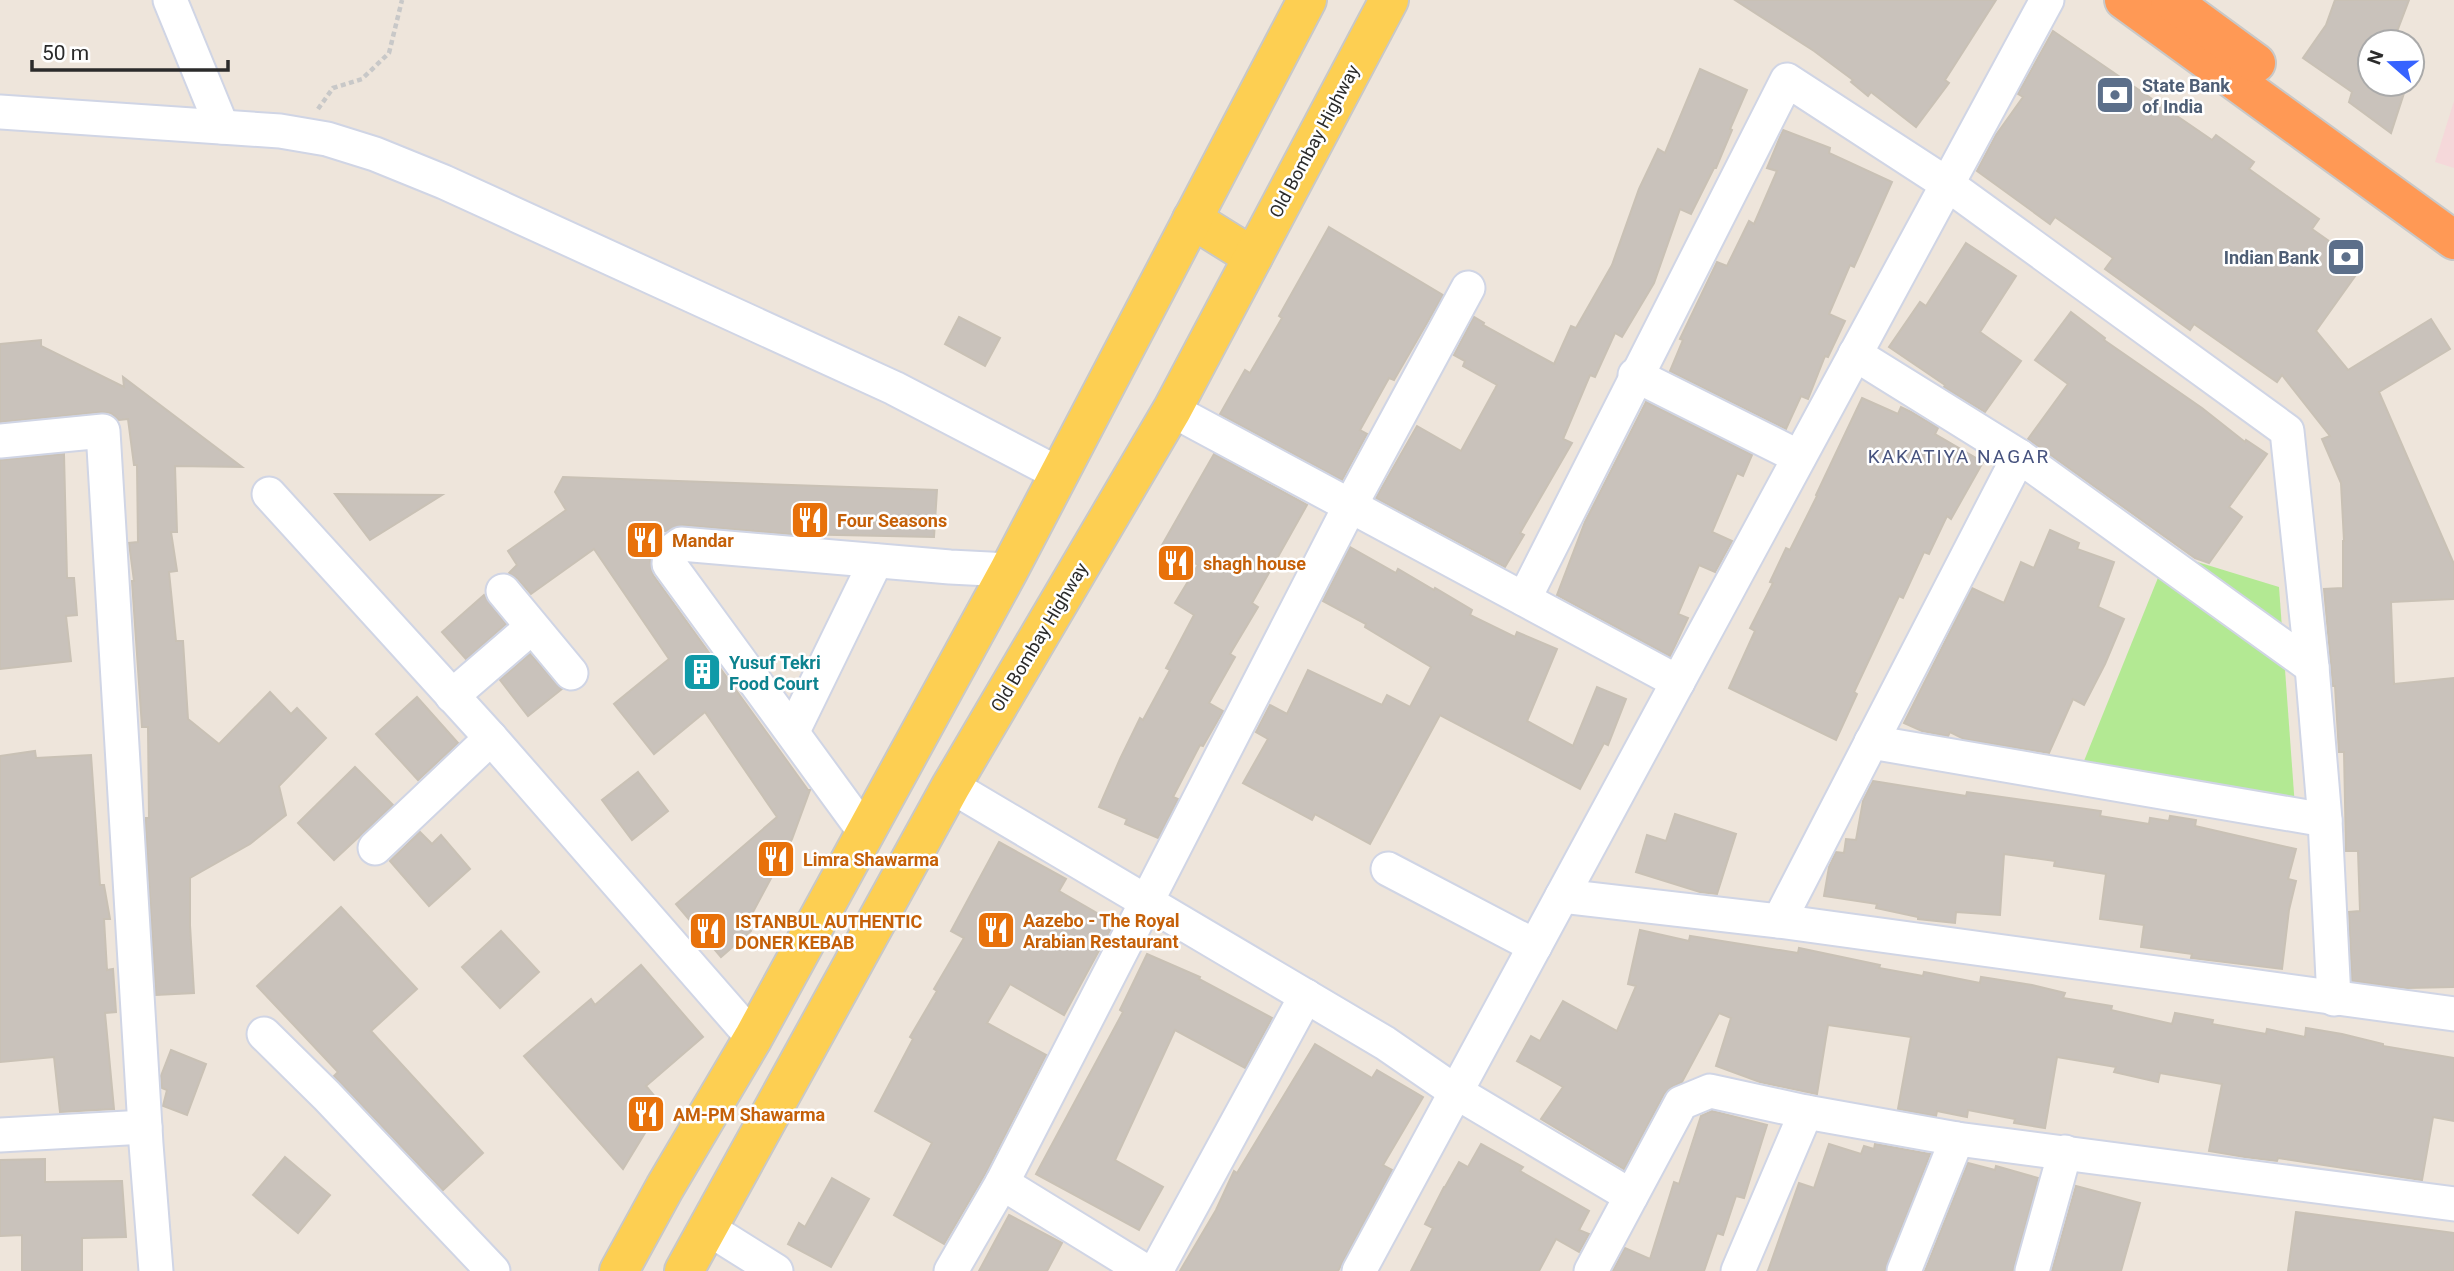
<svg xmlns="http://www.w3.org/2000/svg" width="2454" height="1271" font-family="Roboto,sans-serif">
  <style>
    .medical { fill: #f5d8da }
    .green { fill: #b3e993 }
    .building { fill: #c9c2bb; stroke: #c9c1b5; stroke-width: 2 }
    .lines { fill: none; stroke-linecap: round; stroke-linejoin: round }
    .minor-casing { stroke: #d0d5e5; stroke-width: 37 }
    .major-casing { stroke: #c8c8c8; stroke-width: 42 }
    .highway-casing { stroke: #c8c8c8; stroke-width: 42 }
    .path { stroke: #c8c8c8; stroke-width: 4.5; stroke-dasharray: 5 3.5; stroke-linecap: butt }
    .minor { stroke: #fff; stroke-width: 33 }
    .major { stroke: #fdcf52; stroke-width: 38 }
    .highway { stroke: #f95; stroke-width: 38 }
    .labels { text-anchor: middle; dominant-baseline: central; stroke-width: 5; stroke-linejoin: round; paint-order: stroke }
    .service-label { font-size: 18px; font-weight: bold; fill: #4e5e75; stroke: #fff; text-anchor: start }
    .street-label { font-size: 18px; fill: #2b2b2b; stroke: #fff }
    .food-label { font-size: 18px; font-weight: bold; fill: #c56008; stroke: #fff; text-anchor: start }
    .culture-label { font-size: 18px; font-weight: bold; fill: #0d838f; stroke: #fff; text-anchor: start }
    .neighbourhood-label { font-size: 19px; letter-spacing: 2px; fill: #47537f; stroke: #fff }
  </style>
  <rect width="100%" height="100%" fill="#eee5db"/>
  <path class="medical" d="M2454,101V168L2435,162Z"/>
  <path class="green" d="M2168,553L2279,587L2295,807L2084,761Z"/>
  <g class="building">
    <path d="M1735,0H1996L1945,80L1949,83L1916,127L1871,92L1868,96L1851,82L1853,80L1814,51Z"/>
    <path d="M2335,0H2409L2393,42H2370V84H2407L2391,133L2349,102L2352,92L2303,58L2326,25Z"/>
    <path d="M2053,31L2212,140L2216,135L2254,162L2249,169L2319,219L2312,229L2363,265L2316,331L2348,370L2431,319L2450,349L2379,392L2454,564V599L2391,602L2394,684L2454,678V987L2406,988L2352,981L2349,912L2360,911L2358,851H2346L2344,752H2339L2335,686H2333L2324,589L2343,588V541H2344L2341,483L2322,439L2330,436L2282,375L2277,382L2194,324L2190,330L2105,269L2113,258L2055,217L2050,224L1977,171L1996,135L2023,97L2018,94Z"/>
    <path d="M1700,69L1747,90L1730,129L1732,130L1716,168H1714L1691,214L1680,209L1654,283L1622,337L1615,333L1595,377L1590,375L1563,439L1572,443L1520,533L1524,535L1505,567L1376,498L1417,426L1461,451L1495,389L1497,385L1463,366L1465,361L1454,355L1474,317L1484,323L1483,325L1554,364L1571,326L1576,328L1612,265L1639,189L1658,149L1665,153Z"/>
    <path d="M1783,130L1830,148L1829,153L1892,182L1854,267L1850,265L1829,314L1845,321L1828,357L1825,356L1808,399L1801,396L1786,429L1670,371L1683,340L1680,339L1717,262L1727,266L1749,221L1754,224L1777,171L1767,168Z"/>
    <path d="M1329,227L1443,295L1394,380L1389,378L1360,430L1367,434L1342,480L1220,414L1245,370L1250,373L1282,318L1279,316Z"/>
    <path d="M1966,243L2016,276L1980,332L2021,361L1985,412L1944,387L1945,385L1889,347L1920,302L1926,306Z"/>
    <path d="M2071,312L2105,338L2104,340L2202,408L2245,442L2246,440L2267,454L2229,507L2242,517L2209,563L2195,558L2028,439L2068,384L2035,360Z"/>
    <path d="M959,317L1000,338L985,366L945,344Z"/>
    <path d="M41,340V346L124,387L123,377L242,467L175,466L177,532H171L177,571L169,572L176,641H183L188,719L219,744L270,692L291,714L297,708L326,738L279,786L286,815L250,844L190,878V925L194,993L156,995L146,830V818H149L148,727H142L132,581H134L129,543L138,542L137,465H134L128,419L119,420L111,413L101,412L0,422V344Z"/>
    <path d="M1862,398L1898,414L1901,407L1911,412L1938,428L1935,434L1983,462L1951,519L1947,516L1929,554L1924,552L1903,598L1899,596L1854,692L1857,694L1836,740L1729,688L1755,631L1750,628L1773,583L1770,582L1786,548L1790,550L1817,496L1816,495Z"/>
    <path d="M1646,402L1752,455L1743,476L1737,473L1712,532L1732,541L1715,572L1699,565L1678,614L1688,618L1670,656L1557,595L1585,522Z"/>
    <path d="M64,454L67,578H74L77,615L66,616L71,661L0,669V460Z"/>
    <path d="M1214,454L1307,505L1252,603L1258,607L1230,654L1235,657L1209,703L1223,711L1203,746L1200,745L1173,797L1178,799L1158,838L1125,824L1127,819L1099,807L1120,759L1140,718L1143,720L1170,670L1166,668L1194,615L1175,603L1198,565L1162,545Z"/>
    <path d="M563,477L937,490L934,537L789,534L683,525L666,531L631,530L650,559L653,575L808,790H810L792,839L746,925L751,931L721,957L676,904L777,817L705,712L654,754L614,704L669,659L594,549L531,594L518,579L509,573L517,565L508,551L566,510L555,492Z"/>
    <path d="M335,494L442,495L370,540Z"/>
    <path d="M2050,530L2079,543L2077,549L2114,562L2098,607L2124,619L2105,664L2084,705L2073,699L2049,753L1964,739L1950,732L1948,736L1922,731L1904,723L1972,588L2004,603L2021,562L2034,568Z"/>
    <path d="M1350,547L1396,573L1398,569L1434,590L1435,588L1472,610L1470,615L1515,637L1517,632L1557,649L1527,721L1573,746L1597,687L1626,699L1608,745L1604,743L1580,789L1440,715L1370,844L1315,814L1312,820L1243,783L1268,739L1256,732L1270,705L1287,714L1308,670L1382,705L1387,695L1410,707L1431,667L1365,627L1366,624L1323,601Z"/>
    <path d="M484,595L506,624L466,659L442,632Z"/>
    <path d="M530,654L562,689L528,716L500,680Z"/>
    <path d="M417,697L458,743L418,780L376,734Z"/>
    <path d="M35,751L36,758L91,755L100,885H104L110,919H104L107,970L113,969L116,1012L105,1013L114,1109L60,1112L54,1057L0,1062V756Z"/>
    <path d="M355,767L393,805L334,860L298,823Z"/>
    <path d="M638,772L668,811L632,840L602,800Z"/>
    <path d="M1873,781L1966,796L1967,792L2101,811L2100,816L2149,824L2150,818L2169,821L2170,816L2196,820L2195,826L2296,849L2288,879L2296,881L2289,910L2282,969L2191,958L2192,954L2141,947L2144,925L2100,919L2106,874L2054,866L2055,861L2004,854L2000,915L1956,912L1955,923L1918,919V917L1876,908L1877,904L1824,896L1829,867L1836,852L1844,853L1846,839L1856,840L1863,801Z"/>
    <path d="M1675,814L1736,834L1717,894L1700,892L1636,872L1647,835L1666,841Z"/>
    <path d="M420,832L432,844L441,835L470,869L429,906L390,861Z"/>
    <path d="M999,842L1066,879L1059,891L1114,923L1064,1015L1010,984L987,1023L1046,1055L985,1174L944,1244L894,1215L932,1143L875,1111L913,1039L910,1037L937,991L934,989L964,938L951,931Z"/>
    <path d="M341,907L417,989L371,1031L483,1153L443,1190L334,1076L338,1072L257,986Z"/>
    <path d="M1640,930L1689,941L1690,936L1798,953L1799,948L1880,965L1879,968L1923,976L1924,972L1980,983L1981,977L2032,985L2065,993L2063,998L2112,1006L2111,1010L2172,1024L2175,1013L2213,1020L2212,1024L2266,1034L2267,1029L2305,1037L2306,1028L2342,1034L2383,1044V1046L2454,1058V1121L2433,1117L2422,1180L2278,1158L2277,1161L2245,1157L2209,1151L2222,1084L2160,1073L2158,1082L2114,1072L2116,1067L2057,1057L2045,1128L2014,1123L2015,1119L1968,1110L1967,1117L1937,1111L1936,1116L1898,1109L1911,1037L1828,1025L1817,1094L1760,1082L1716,1066L1731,1018L1719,1013L1682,1082L1673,1086L1664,1094L1624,1169L1541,1119L1563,1087L1517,1061L1531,1036L1540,1041L1563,1001L1617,1031L1636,986L1628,984Z"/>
    <path d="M501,931L539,972L500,1008L462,967Z"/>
    <path d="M1147,954L1200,977L1199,979L1272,1018L1245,1068L1175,1030L1115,1160L1163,1187L1139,1230L1036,1174L1123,1012L1120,1010Z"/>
    <path d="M641,965L703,1037L646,1086L662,1105L623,1169L524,1056L591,999L595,1005Z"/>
    <path d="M1315,1044L1372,1078L1377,1070L1423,1097L1383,1165L1392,1170L1338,1271H1180L1216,1210L1234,1171L1237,1173Z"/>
    <path d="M171,1050L206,1064L187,1115L163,1106L167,1090L162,1088L161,1076Z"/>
    <path d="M1712,1111L1767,1125L1744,1198L1736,1196L1723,1235L1717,1233L1704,1271H1613L1625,1248L1650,1259L1674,1182L1679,1184L1701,1116Z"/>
    <path d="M1481,1144L1523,1167L1520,1171L1589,1211L1579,1230L1589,1234L1579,1252L1556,1239L1539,1271H1411L1433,1228L1425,1224L1444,1187H1445L1459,1162L1468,1167Z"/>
    <path d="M1829,1144L1861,1154L1864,1146L1874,1149L1875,1144L1930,1154L1885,1271H1768L1799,1183L1814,1188Z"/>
    <path d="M285,1157L330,1195L298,1233L253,1195Z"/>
    <path d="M45,1159V1182L122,1181L126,1237L82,1238V1271H22V1235L0,1236V1160Z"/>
    <path d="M1968,1163L1995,1170L1996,1166L2038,1178L2013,1271H1925Z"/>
    <path d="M832,1178L869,1199L831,1267L788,1244L799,1223L805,1227Z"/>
    <path d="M2076,1186L2140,1203L2121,1271H2052Z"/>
    <path d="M2296,1212L2454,1233V1271H2288Z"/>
    <path d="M1009,1215L1062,1243L1047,1271H979Z"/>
  </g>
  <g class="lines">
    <g class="minor-casing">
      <g id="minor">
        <path d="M170,0L222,127"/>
        <path d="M0,112L280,131L327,139L375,154L444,182L894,388L1059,474"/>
        <path d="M1855,354L2019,456L2312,667"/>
        <path d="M1635,375L1799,457"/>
        <path d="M1172,410L1678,682"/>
        <path d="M0,441L103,431L146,1144L156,1271"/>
        <path d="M269,494L491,738L753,1038"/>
        <path d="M503,591L571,673"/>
        <path d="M1524,599L1787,80L1947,184L2287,431L2312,667L2325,820L2334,999"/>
        <path d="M452,696L532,627"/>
        <path d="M793,731L876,561"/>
        <path d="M1871,742L2325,820"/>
        <path d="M951,786L1385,1043L1456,1092L1631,1196"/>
        <path d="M864,831L669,564L670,552L681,544L950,567L1009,570"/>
        <path d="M375,848L491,738"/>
        <path d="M1388,869L1535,946"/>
        <path d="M1562,896L1779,921L2454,1014"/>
        <path d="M1779,921L2019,456"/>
        <path d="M264,1034L327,1096L493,1271"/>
        <path d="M0,1135L145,1127"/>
        <path d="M1002,1183L1145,1271"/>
        <path d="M709,1229L776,1271"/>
        <path d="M951,1271L1002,1183L1350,506L1468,288"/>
        <path d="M1156,1271L1306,996"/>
        <path d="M1359,1271L2047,0"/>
        <path d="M1591,1271L1681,1103L1710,1091L1806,1112L1957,1139L2454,1204"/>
        <path d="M1738,1271L1806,1112"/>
        <path d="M1904,1271L1957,1139"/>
        <path d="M2032,1271L2065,1152"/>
      </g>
    </g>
    <g class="major-casing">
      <g id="major">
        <path d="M1192,219L1253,257"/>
        <path d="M619,1271L665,1187L753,1038L1009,570L1307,0"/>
        <path d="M684,1271L951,786L1172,410L1389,0"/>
      </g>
    </g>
    <g class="highway-casing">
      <g id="highway">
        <path d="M2124,0L2454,240"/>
        <path d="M2170,0L2256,63"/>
      </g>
    </g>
    <path class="path" d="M318,109L333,88L362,79L389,53L402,0"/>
    <use href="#minor" class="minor"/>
    <use href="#major" class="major"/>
    <use href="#highway" class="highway"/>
  </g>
  <defs>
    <g id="bank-square" transform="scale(2.0125)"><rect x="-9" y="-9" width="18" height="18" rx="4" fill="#5c6f8a" stroke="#fff"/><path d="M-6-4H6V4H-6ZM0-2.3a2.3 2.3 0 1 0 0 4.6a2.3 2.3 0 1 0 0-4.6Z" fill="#fff"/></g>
    <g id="restaurant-square" transform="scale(2.0125)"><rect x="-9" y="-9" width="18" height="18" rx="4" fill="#e8710a" stroke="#fff"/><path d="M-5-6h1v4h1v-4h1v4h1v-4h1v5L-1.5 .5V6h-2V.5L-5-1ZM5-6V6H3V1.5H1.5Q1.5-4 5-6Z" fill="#fff"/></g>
    <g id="building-square" transform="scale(2.0125)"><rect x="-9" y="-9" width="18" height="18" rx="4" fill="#0f9aa8" stroke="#fff"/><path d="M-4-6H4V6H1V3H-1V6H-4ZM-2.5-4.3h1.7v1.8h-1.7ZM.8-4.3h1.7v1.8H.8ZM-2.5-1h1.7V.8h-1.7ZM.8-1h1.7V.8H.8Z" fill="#fff"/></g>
  </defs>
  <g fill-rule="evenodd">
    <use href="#bank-square" x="2115" y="95"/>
    <use href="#bank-square" x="2346" y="257"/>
    <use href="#restaurant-square" x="810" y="520"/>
    <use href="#restaurant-square" x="645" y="540"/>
    <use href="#restaurant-square" x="1176" y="563"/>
    <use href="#building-square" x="702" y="672"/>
    <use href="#restaurant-square" x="776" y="859"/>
    <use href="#restaurant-square" x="996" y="930"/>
    <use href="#restaurant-square" x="708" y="931"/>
    <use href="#restaurant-square" x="646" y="1114"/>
  </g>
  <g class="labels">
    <g class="service-label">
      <text x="2142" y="85">State Bank<tspan x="2142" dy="21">of India</tspan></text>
      <text x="2319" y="257" text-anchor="end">Indian Bank</text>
    </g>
    <g class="street-label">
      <text transform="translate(1314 141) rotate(-62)">Old Bombay Highway</text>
      <text transform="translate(1039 637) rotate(-59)">Old Bombay Highway</text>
    </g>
    <g class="food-label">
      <text x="837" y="520">Four Seasons</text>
      <text x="672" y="540">Mandar</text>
      <text x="1203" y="563">shagh house</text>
      <text x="803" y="859">Limra Shawarma</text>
      <text x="1023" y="920">Aazebo - The Royal<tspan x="1023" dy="21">Arabian Restaurant</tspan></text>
      <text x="735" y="921">ISTANBUL AUTHENTIC<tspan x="735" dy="21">DONER KEBAB</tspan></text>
      <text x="673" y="1114">AM-PM Shawarma</text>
    </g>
    <g class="culture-label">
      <text x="729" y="662">Yusuf Tekri<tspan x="729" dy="21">Food Court</tspan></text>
    </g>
    <g class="neighbourhood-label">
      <text x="1959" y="456">KAKATIYA NAGAR</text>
    </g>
  </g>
  <g transform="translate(2391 63) rotate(290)"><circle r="33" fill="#ffffff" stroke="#aaaaaa" stroke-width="2"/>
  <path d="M0-5L12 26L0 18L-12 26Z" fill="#3763ff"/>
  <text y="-10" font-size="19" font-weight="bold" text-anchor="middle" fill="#2b2b2b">N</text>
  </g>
  <path d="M32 60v10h196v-10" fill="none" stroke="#2b2b2b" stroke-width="3.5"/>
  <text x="42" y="60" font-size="21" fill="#2b2b2b" stroke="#ffffff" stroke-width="5" paint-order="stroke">50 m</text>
</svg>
